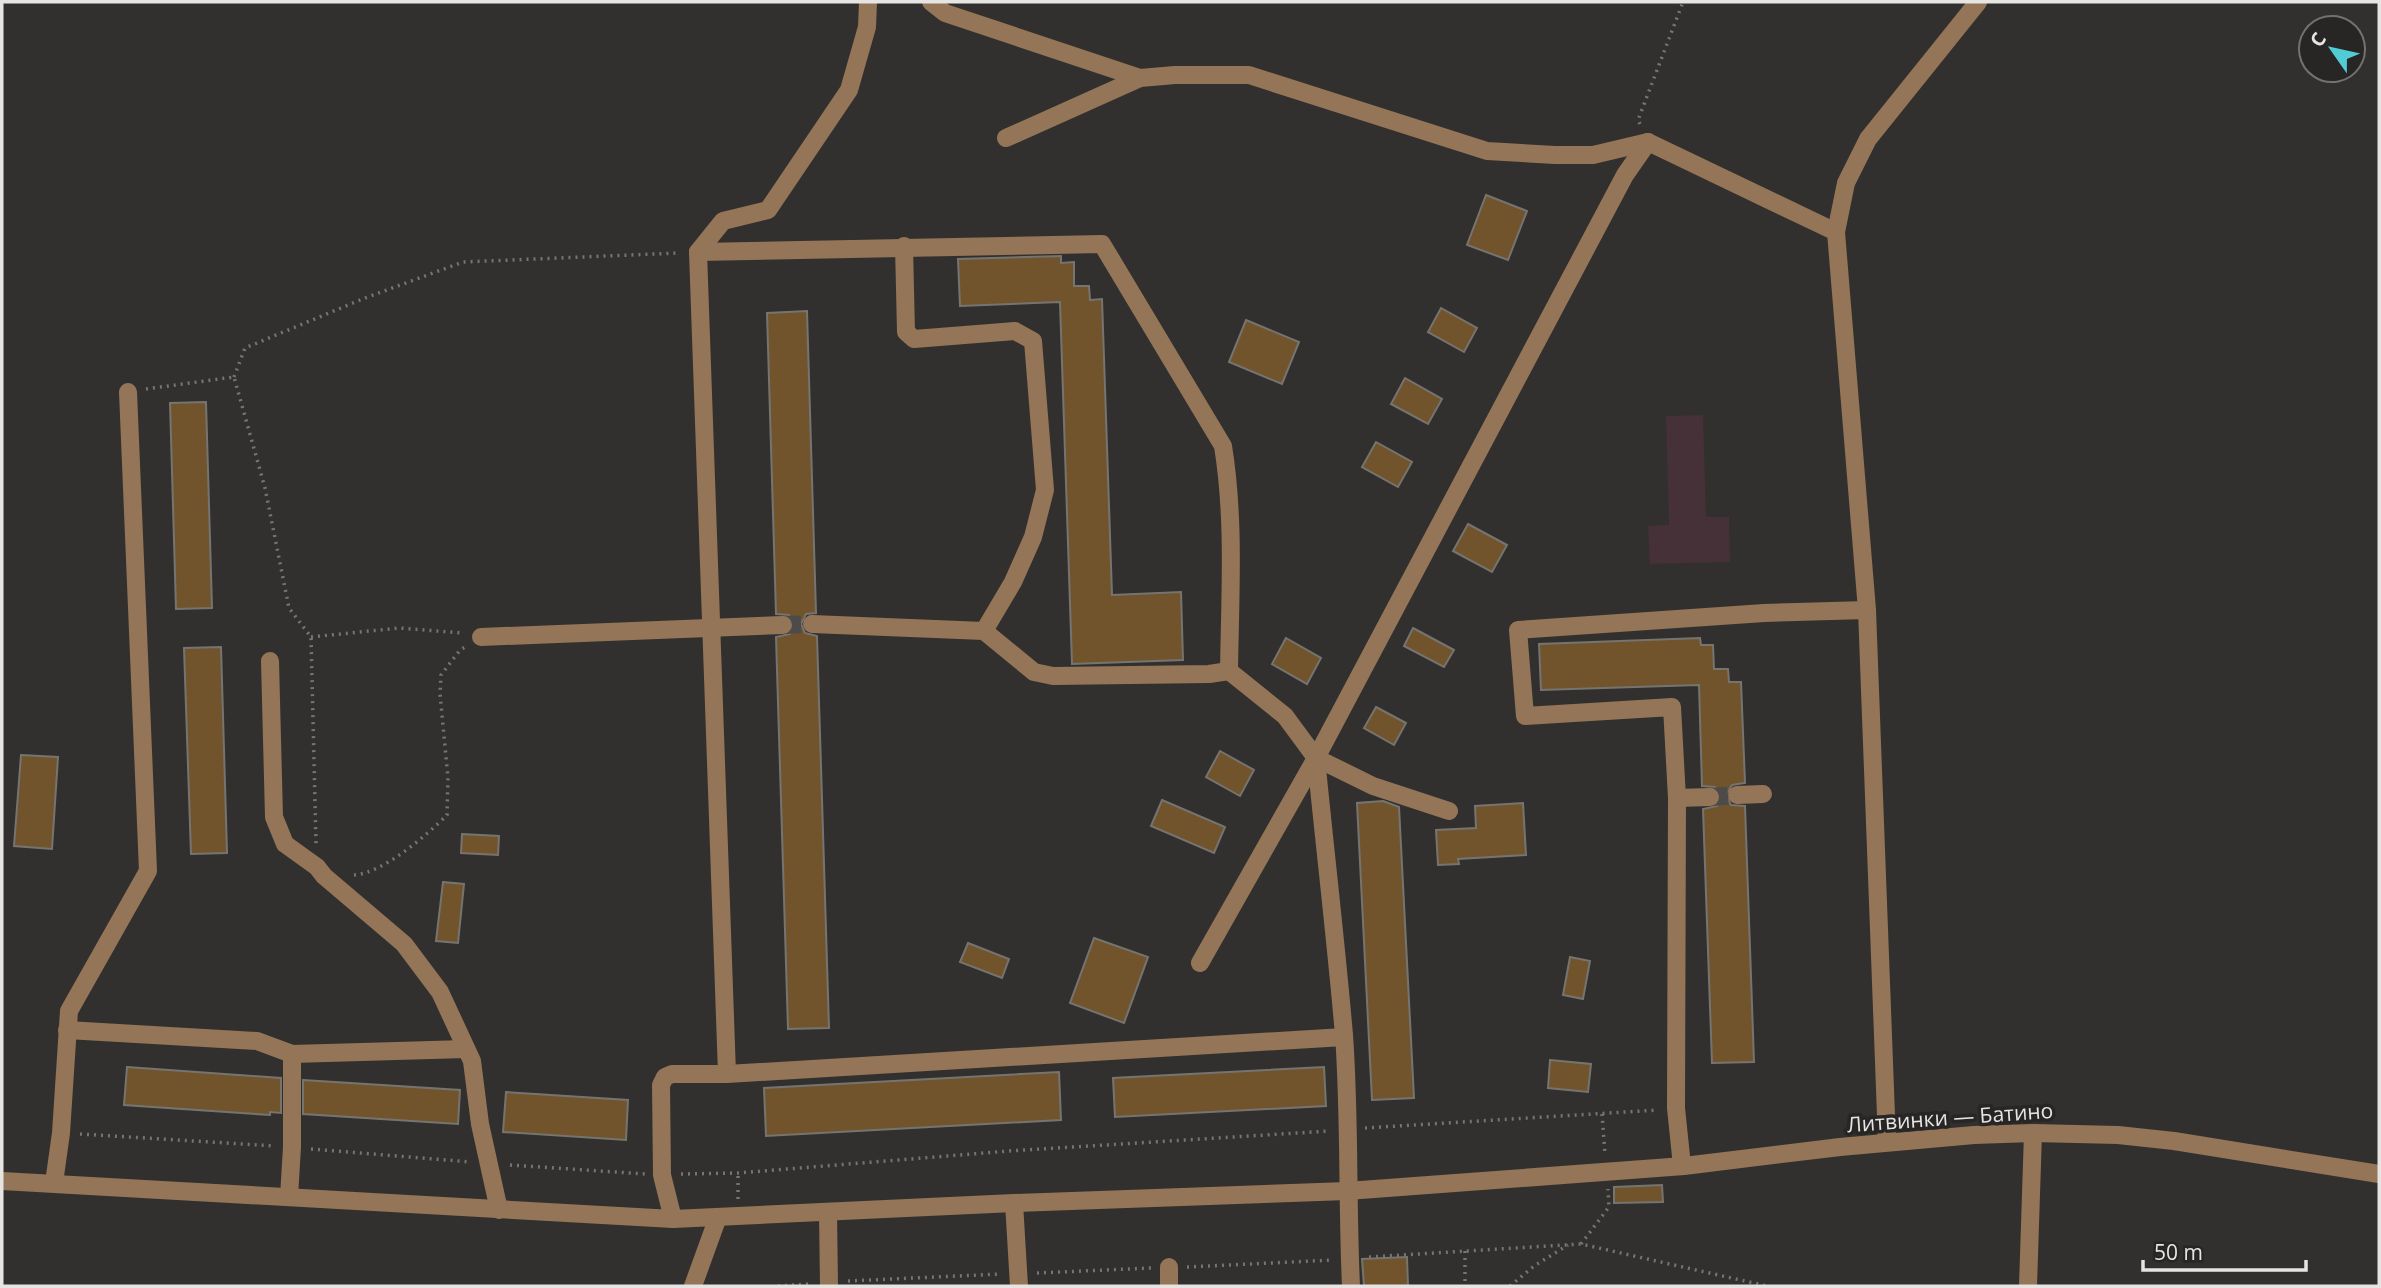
<svg xmlns="http://www.w3.org/2000/svg" width="2381" height="1288" font-family="'Open Sans',sans-serif">
  <style>
    .industrial { fill: #453137 }
    .building { fill: #71542b; stroke: #757471; stroke-width: 2 }
    .lines { fill: none; stroke-linecap: round; stroke-linejoin: round }
    .minor-tunnel { stroke: #4c4b49; stroke-width: 18; stroke-dasharray: 18 9; stroke-linecap: butt }
    .path { stroke: #767574; stroke-width: 3.5; stroke-dasharray: 2 5; stroke-linecap: butt }
    .minor { stroke: #947557; stroke-width: 18 }
    .labels { text-anchor: middle; dominant-baseline: central; stroke-width: 7; stroke-linejoin: round; paint-order: stroke }
    .street-label { font-size: 21px; fill: #e6e5e4; stroke: #272624 }
  </style>
  <rect width="100%" height="100%" fill="#31302e"/>
  <path class="industrial" d="M1703,415L1706,517H1729L1730,562L1650,564L1648,526L1669,525L1666,416Z"/>
  <g class="building">
    <path d="M1486,195L1527,211L1508,260L1467,245Z"/>
    <path d="M1061,256V263L1074,262V286H1089L1090,300L1102,299L1112,595L1181,592L1183,660L1072,664L1060,302L960,306L958,259Z"/>
    <path d="M1441,308L1477,328L1464,352L1428,332Z"/>
    <path d="M807,311L816,613L806,614L801,624L805,633L817,636L829,1028L788,1029L776,637L790,634L794,625L789,615L776,614L767,313Z"/>
    <path d="M1246,320L1299,342L1282,384L1229,362Z"/>
    <path d="M1405,378L1442,399L1428,424L1391,404Z"/>
    <path d="M206,402L212,608L176,609L170,403Z"/>
    <path d="M1376,442L1412,462L1398,487L1362,467Z"/>
    <path d="M1468,524L1507,545L1492,572L1453,551Z"/>
    <path d="M1413,628L1454,650L1444,667L1404,646Z"/>
    <path d="M1286,638L1321,658L1307,684L1272,664Z"/>
    <path d="M1700,638L1701,645H1713L1714,669H1728L1729,682H1741L1745,783L1732,785L1726,795L1731,805L1745,806L1754,1062L1712,1063L1703,809L1717,806L1721,796L1715,787L1702,786L1699,685L1541,690L1539,644Z"/>
    <path d="M221,647L227,853L191,854L184,648Z"/>
    <path d="M1376,707L1406,723L1394,745L1364,728Z"/>
    <path d="M1220,751L1254,770L1240,796L1206,777Z"/>
    <path d="M21,755L58,757L52,849L14,846Z"/>
    <path d="M1162,800L1225,827L1214,853L1151,826Z"/>
    <path d="M1383,801L1399,807L1414,1098L1372,1100L1357,803Z"/>
    <path d="M1523,803L1526,855L1458,859L1459,864L1438,865L1436,830L1476,828L1475,806Z"/>
    <path d="M462,834L499,836L498,855L461,853Z"/>
    <path d="M443,882L464,884L458,943L436,941Z"/>
    <path d="M1094,938L1148,957L1124,1023L1070,1003Z"/>
    <path d="M968,943L1009,959L1002,978L960,962Z"/>
    <path d="M1570,957L1590,961L1583,999L1563,995Z"/>
    <path d="M1550,1060L1591,1064L1588,1092L1548,1088Z"/>
    <path d="M127,1067L281,1078V1113L270,1112V1115L124,1105Z"/>
    <path d="M1324,1067L1326,1106L1115,1117L1113,1078Z"/>
    <path d="M1059,1072L1061,1120L766,1136L764,1088Z"/>
    <path d="M303,1080L460,1090L458,1124L303,1114Z"/>
    <path d="M506,1092L628,1100L626,1140L503,1132Z"/>
    <path d="M1662,1185L1663,1202L1614,1203V1187Z"/>
    <path d="M1407,1257L1408,1286H1364L1362,1259Z"/>
  </g>
  <g class="lines">
    <g class="minor-tunnel">
      <path d="M783,625L812,624"/>
      <path d="M1710,797L1737,795"/>
    </g>
    <g class="path">
      <path d="M1640,124L1638,120L1683,2"/>
      <path d="M234,377L245,348L365,298L463,262L678,253"/>
      <path d="M146,389L234,377L265,488L289,608L311,637L316,844"/>
      <path d="M311,637L399,628L462,633"/>
      <path d="M354,875C383,873 426,836 447,815L448,778L440,694L441,675L460,650L467,646"/>
      <path d="M1602,1114L1605,1154"/>
      <path d="M1365,1128L1658,1110"/>
      <path d="M80,1134L275,1146"/>
      <path d="M311,1149L471,1162"/>
      <path d="M510,1165L645,1174"/>
      <path d="M681,1174L738,1173L1009,1151L1329,1131"/>
      <path d="M738,1199V1173"/>
      <path d="M1581,1244L1609,1207L1608,1189"/>
      <path d="M1465,1251V1286"/>
      <path d="M1369,1257L1581,1244L1767,1286"/>
      <path d="M1187,1267L1333,1260"/>
      <path d="M1037,1273L1151,1268"/>
      <path d="M848,1281L1001,1274"/>
      <path d="M778,1286L809,1284"/>
      <path d="M1510,1286L1534,1266L1568,1245"/>
    </g>
    <g class="minor">
      <path d="M931,2L945,13L1140,78"/>
      <path d="M1006,138L1140,78L1175,75H1249L1487,151L1555,155H1593L1648,142"/>
      <path d="M904,246L906,332L914,339L1015,331L1033,341L1045,490L1033,537L1013,582L984,631"/>
      <path d="M698,252L1102,244L1223,446C1235,520 1230,596 1229,671L1285,716L1316,758L1373,786L1449,811"/>
      <path d="M812,624L984,631L1034,672L1053,676L1209,674L1229,671"/>
      <path d="M481,637L783,625"/>
      <path d="M270,661L274,817L285,844L317,867L324,876L404,944L440,992L472,1061L480,1124L499,1210"/>
      <path d="M1316,758C1325,850 1336,942 1344,1035C1350,1118 1347,1202 1351,1286"/>
      <path d="M1737,795L1763,794"/>
      <path d="M1677,798L1710,797"/>
      <path d="M1200,963L1316,758L1625,175L1648,142L1836,232"/>
      <path d="M67,1030L257,1041L292,1054L466,1049"/>
      <path d="M727,1074L698,252L723,221L768,210L849,90L867,27L868,2"/>
      <path d="M1887,1142L1867,610L1836,232L1846,183L1868,139L1978,2"/>
      <path d="M1682,1166L1676,1108L1677,798L1672,707L1525,716L1518,630L1764,613L1867,610"/>
      <path d="M2,1181L673,1219L1014,1203L1347,1191L1684,1166L1840,1147L1974,1135L2033,1133L2118,1135L2174,1141L2379,1174"/>
      <path d="M54,1183L61,1133L69,1011L148,871L128,392"/>
      <path d="M289,1197L292,1147V1054"/>
      <path d="M1014,1203L1019,1286"/>
      <path d="M828,1212L829,1286"/>
      <path d="M673,1219L662,1175L661,1085L665,1077L672,1074H727L1344,1037"/>
      <path d="M1169,1267V1286"/>
      <path d="M693,1286L718,1217"/>
      <path d="M2028,1286L2033,1133"/>
    </g>
  </g>
  <g class="labels">
    <g class="street-label">
      <text transform="translate(1950 1117) rotate(-4)">Литвинки — Батино</text>
    </g>
  </g>
  <rect width="2381" height="1288" fill="none" stroke="#e6e5e4" stroke-width="7"/>
  <g transform="translate(2332 49) rotate(304)"><circle r="33" fill="#272624" stroke="#737271" stroke-width="2"/>
  <path d="M0-5L12 26L0 18L-12 26Z" fill="#51ccd5"/>
  <text y="-10" font-size="19" font-weight="bold" text-anchor="middle" fill="#e6e5e4">С</text>
  </g>
  <path d="M2143 1260v10h163v-10" fill="none" stroke="#e6e5e4" stroke-width="3.5"/>
  <text x="2154" y="1260" font-size="21" fill="#e6e5e4" stroke="#272624" stroke-width="5" paint-order="stroke">50 m</text>
</svg>
